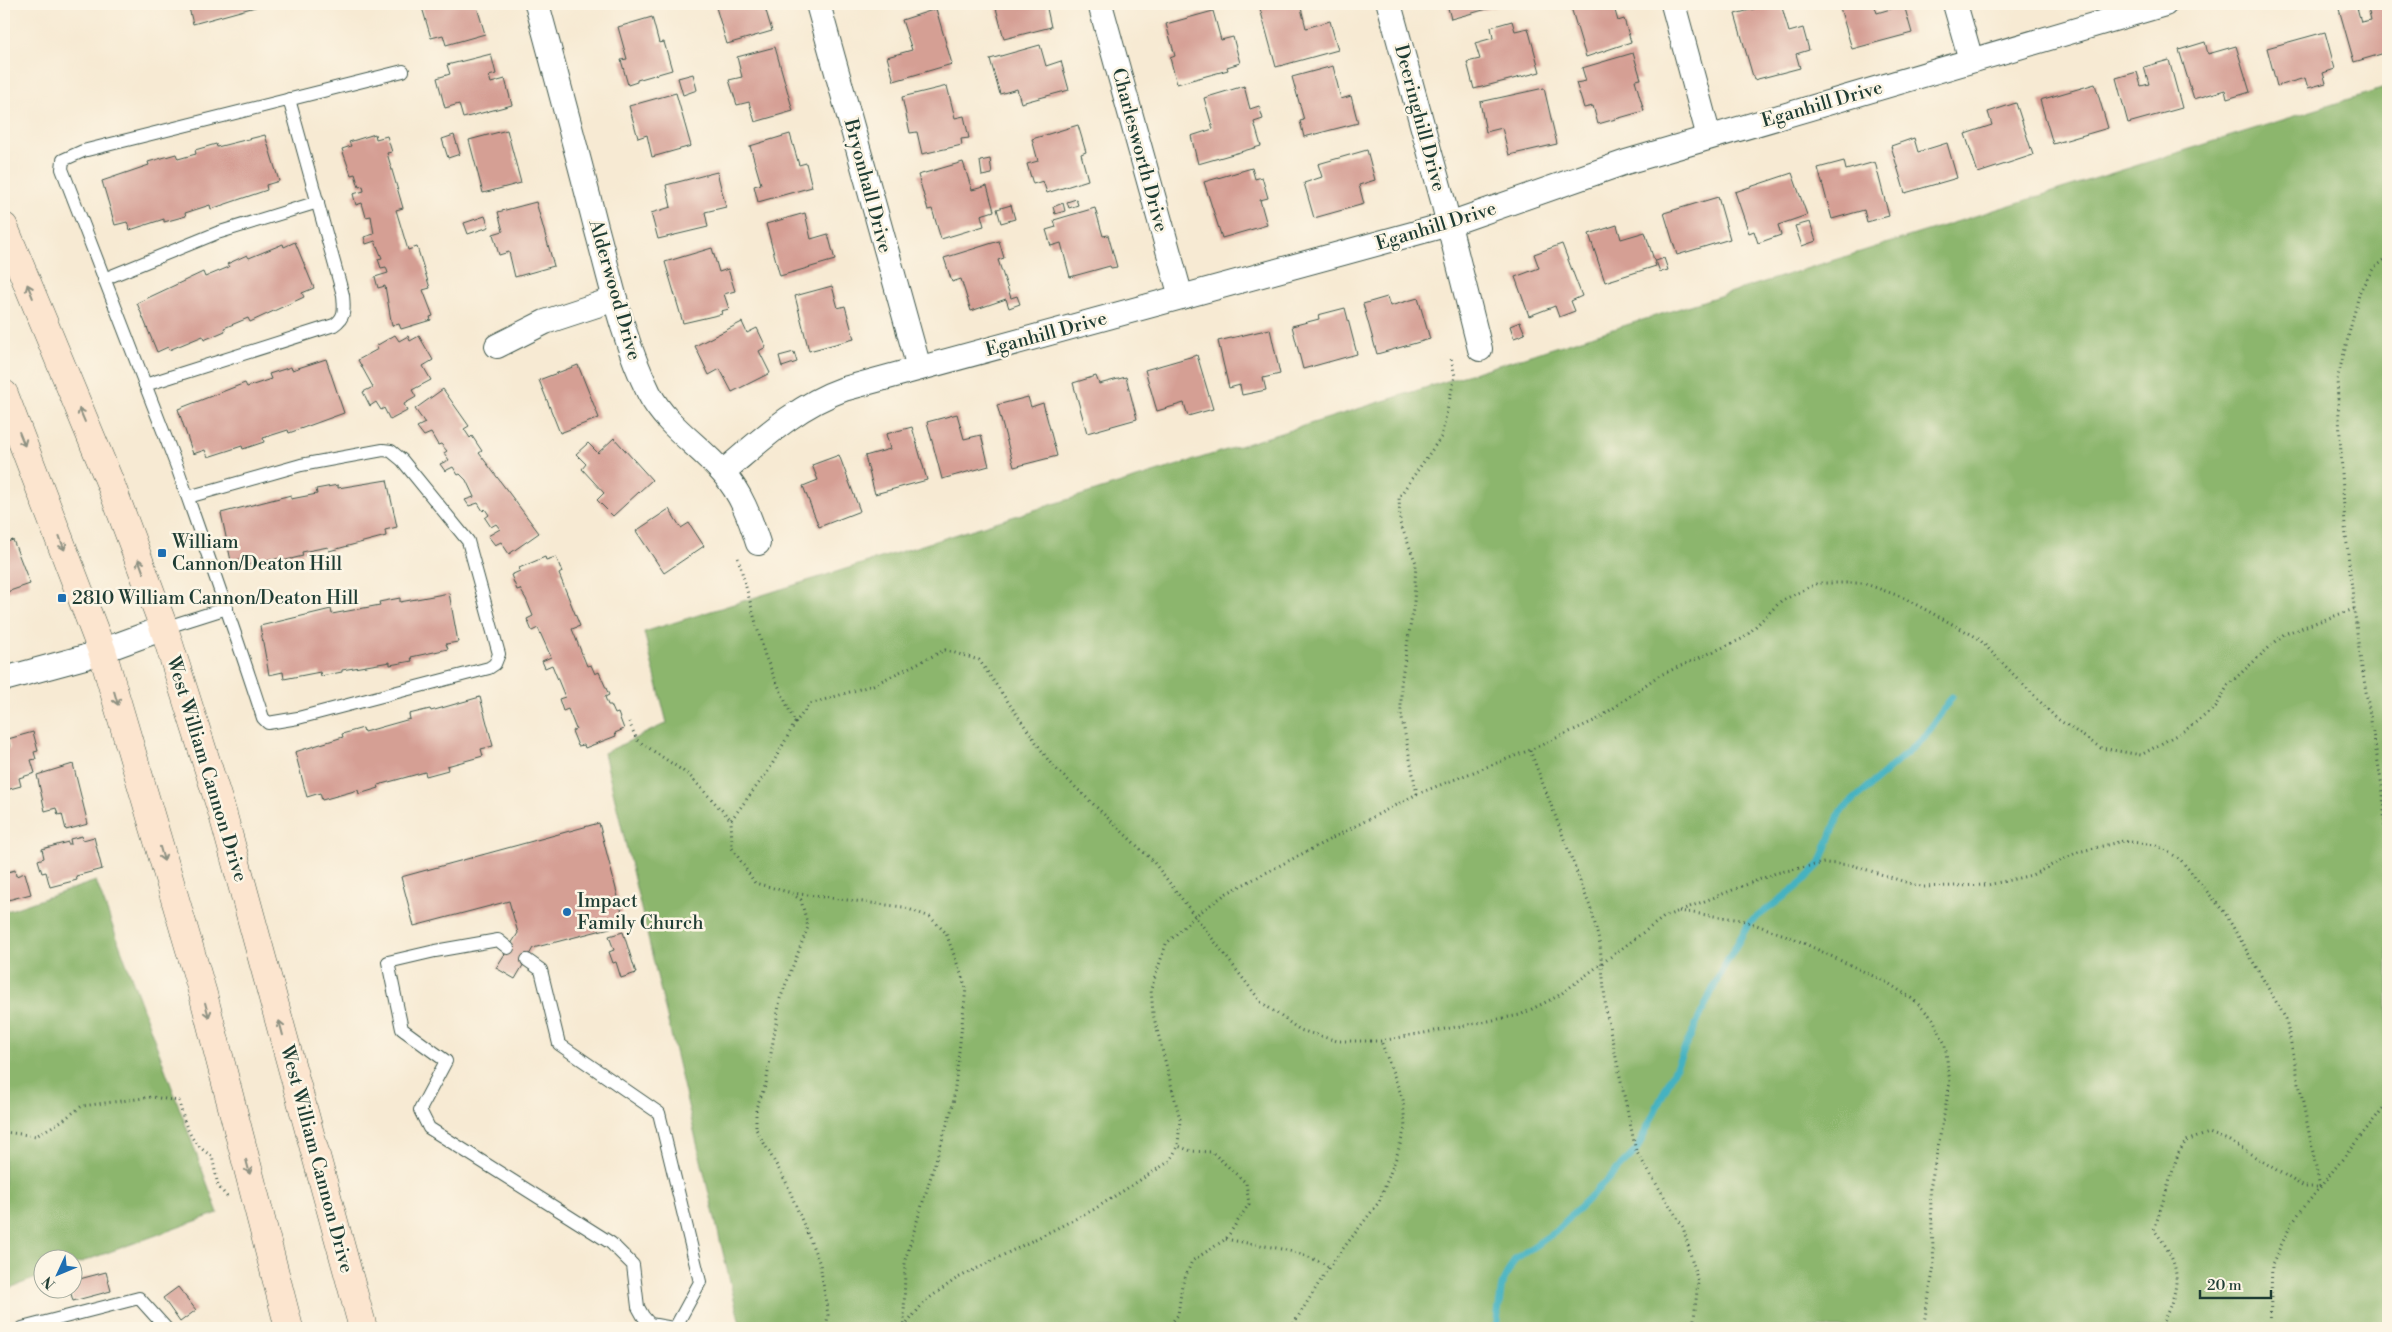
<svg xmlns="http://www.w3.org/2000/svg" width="2392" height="1332" font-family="'Libre Bodoni',serif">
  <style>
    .forest { fill: #8cb66d; stroke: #567a50 }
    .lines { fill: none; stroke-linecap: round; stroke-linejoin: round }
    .stream { stroke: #45b2c1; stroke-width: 7 }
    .building { fill: #d59f94 }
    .lane-casing { stroke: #3f574c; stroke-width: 14 }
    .street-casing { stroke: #3f574c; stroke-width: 26 }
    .secondary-casing { stroke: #3f574c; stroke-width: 29 }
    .path { stroke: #3f574c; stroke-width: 3; stroke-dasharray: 1 4; stroke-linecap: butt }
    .lane { stroke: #fff; stroke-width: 12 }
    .street { stroke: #fff; stroke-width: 24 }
    .secondary { stroke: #fce5cf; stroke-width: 28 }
    .oneway { stroke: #8e9182 }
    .poi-dot { fill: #1f6fb2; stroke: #fcf5e5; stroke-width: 2 }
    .labels { text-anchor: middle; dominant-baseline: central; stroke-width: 5; stroke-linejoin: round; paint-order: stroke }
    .street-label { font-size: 19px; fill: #1f3d34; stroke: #fcf5e5 }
    .poi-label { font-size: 19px; fill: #1f3d34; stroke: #fcf5e5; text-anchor: start }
  </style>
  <rect width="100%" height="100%" fill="#fcf5e5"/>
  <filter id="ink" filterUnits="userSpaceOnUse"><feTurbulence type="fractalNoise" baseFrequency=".02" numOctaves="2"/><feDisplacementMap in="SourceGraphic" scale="10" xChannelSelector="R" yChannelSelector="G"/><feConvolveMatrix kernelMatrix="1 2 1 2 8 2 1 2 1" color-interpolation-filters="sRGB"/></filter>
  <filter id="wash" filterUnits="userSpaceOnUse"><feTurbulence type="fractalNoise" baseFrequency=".0096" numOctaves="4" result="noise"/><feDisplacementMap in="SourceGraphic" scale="20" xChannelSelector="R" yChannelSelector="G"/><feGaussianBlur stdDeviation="1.12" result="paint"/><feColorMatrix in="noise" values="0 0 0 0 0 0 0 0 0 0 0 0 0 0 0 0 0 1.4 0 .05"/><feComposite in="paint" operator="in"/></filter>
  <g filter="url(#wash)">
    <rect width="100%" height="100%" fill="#f7ead3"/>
    <g class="forest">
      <path d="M2388,87V1328H741L604,753L667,723L644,632Z"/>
      <path d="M96,881L218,1213L73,1265L72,1260H42V1276L4,1290V912Z"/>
    </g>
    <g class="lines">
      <path class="stream" d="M1496,1328L1502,1284L1515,1259L1555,1232L1636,1151L1721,972L1749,923L1798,886L1820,864L1840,812L1924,738L1952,697"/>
    </g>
    <g id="blocks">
      <g class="building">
        <path d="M188,4H266L193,24Z"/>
        <path d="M421,4H476L485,34L446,45L443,35L431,38Z"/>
        <path d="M715,4H764L772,31L727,44Z"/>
        <path d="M995,4H1046L1051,27L1004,39Z"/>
        <path d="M1264,4H1300L1306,28L1330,21L1338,50L1276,67L1259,5Z"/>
        <path d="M1447,4H1505L1451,19Z"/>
        <path d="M1570,4H1613L1618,21L1624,19L1631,42L1586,57Z"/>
        <path d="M1772,4H1781L1789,32L1803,28L1809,50L1796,54L1800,68L1754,80L1735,14Z"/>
        <path d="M1839,4H1874L1877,13L1904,5L1912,33L1852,49Z"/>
        <path d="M2356,4L2361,22L2371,20L2368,8L2388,4V52L2354,62L2339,9Z"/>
        <path d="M936,9L952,64L894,81L887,57L912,50L902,20Z"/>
        <path d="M1213,11L1221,40L1233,37L1240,63L1227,67L1228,70L1177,84L1170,58L1175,56L1166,24Z"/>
        <path d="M652,17L659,43L664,42L672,70L637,80V82L628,85L621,60L627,59L618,27Z"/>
        <path d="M1512,21L1515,31L1528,28L1540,72L1474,89L1467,62L1480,59L1475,43L1493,38L1491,27Z"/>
        <path d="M2325,32L2335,69L2323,73L2326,83L2308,88L2305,78L2277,86L2267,48Z"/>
        <path d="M2205,42L2208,54L2236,46L2250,92L2227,99L2225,90L2194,99L2179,50Z"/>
        <path d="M1040,45L1046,66L1061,61L1069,90L1021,103L1017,89L1000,94L990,59Z"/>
        <path d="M775,47L793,111L755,122L749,102L737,105L729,80L742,77L737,57Z"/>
        <path d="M1633,53L1641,79L1635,80L1644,111L1598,124L1593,106L1584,108L1576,83L1586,81L1582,68Z"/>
        <path d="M491,54L496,74L489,76L491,83L505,79L512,105L463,118L459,104L445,108L437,78L450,74L447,65Z"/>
        <path d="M2169,60L2182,108L2128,123L2116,78L2137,72L2141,86L2149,84L2144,67Z"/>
        <path d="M1333,66L1341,99L1351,96L1358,123L1304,137L1300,121L1304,120L1292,77Z"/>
        <path d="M693,74L697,90L683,95L678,78Z"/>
        <path d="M2095,84L2108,128L2053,144L2040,100Z"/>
        <path d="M947,86L955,118L964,116L969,138L961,139L962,145L922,154L917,132L910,133L902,97Z"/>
        <path d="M1244,86L1250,109L1259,106L1263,119L1254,122L1261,146L1198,164L1191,136L1213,129L1204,98Z"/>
        <path d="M1544,88L1557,144L1509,155L1502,128L1486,132L1480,102Z"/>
        <path d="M676,93L691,146L652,157L647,135L638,138L629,106Z"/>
        <path d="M2016,103L2033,155L1978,173L1965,134L1992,125L1988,112Z"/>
        <path d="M1078,125L1086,152L1081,154L1088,180L1047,193L1043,181L1033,184L1027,164L1038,161L1032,139Z"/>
        <path d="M507,130L521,183L483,193L469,140Z"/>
        <path d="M375,134L376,139L387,136L392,152L387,153L403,208L396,210L408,250L417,247L430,288L423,290L433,316L430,317L431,320L401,329L399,324L392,326L385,286L378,288L375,277L388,273L386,267L381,268L378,259L382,258L375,241L366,244L364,237L374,234L371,216L366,217L362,203L356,205L353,194L364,191L363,186L359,187L355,174L351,175L342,149L351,146L349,142Z"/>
        <path d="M790,134L799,165L806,163L812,187L758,202L754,186L761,184L750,146Z"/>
        <path d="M265,135L279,181L266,185L267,190L211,209L210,205L185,213L186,216L164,222V219L130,230L127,222L115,225L102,181L149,165L148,162L176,154L178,159L196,154L195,150L216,144L217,147Z"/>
        <path d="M454,135L460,154L448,158L442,139Z"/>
        <path d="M1914,138L1918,152L1947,143L1957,178L1905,193L1891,146Z"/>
        <path d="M1367,150L1375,180L1359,185L1364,204L1314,218L1304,183L1322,177L1318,164Z"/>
        <path d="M990,159L992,174L982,176L980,161Z"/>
        <path d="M1844,161L1846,170L1875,162L1889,216L1867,222L1864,210L1832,219L1818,168Z"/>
        <path d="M963,162L972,190L987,186L994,211L981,215L984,226L941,239L932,209L928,210L918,175Z"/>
        <path d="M1252,168L1255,179L1262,177L1268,198L1260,200L1267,225L1222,238L1204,182Z"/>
        <path d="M717,172L726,207L705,212L708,227L658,239L651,213L671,207L666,185Z"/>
        <path d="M1792,173L1807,215L1778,225L1781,235L1758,243L1754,231L1749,233L1735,192Z"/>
        <path d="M1718,197L1730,239L1677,255L1664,213Z"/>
        <path d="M1076,199L1078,205L1069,208L1067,202Z"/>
        <path d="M536,202L554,266L515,277L509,252L499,255L493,234L503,231L498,212Z"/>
        <path d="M1063,203L1065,211L1055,214L1053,207Z"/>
        <path d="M1011,205L1015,219L1001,223L997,209Z"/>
        <path d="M1095,208L1103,236L1108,235L1117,267L1111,268L1110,266L1070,277L1061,243L1051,246L1046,230L1056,227L1054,220Z"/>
        <path d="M805,213L811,239L828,234L835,260L780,276L766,224Z"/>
        <path d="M485,216L489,227L468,234L464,223Z"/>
        <path d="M1810,222L1816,241L1802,246L1795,226Z"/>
        <path d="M1617,225L1621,239L1645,232L1656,266L1605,282L1589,234Z"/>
        <path d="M999,241L1004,258L998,260L1011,298L1017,296L1020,304L1009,308L1006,299L971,311L961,279L952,282L944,258Z"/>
        <path d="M295,242L314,288L302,293L304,297L250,322L248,318L224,328L225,331L204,340L203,336L169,350L168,347L157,352L137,303L203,272L205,277L229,267L227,264L247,255L249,258L283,244L284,247Z"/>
        <path d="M1562,244L1582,296L1571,301L1575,311L1559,317L1555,306L1529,316L1515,277L1539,268L1534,254Z"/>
        <path d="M712,248L719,272L728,269L735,291L724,294L729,309L721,311L722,314L683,323L665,262Z"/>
        <path d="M1664,258L1668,270L1660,272L1656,261Z"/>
        <path d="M832,286L838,308L845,306L854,339L809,351L795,296Z"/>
        <path d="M1387,297L1390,306L1418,298L1430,339L1377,354L1363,304Z"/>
        <path d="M1345,308L1357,354L1303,369L1292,326L1319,319L1318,315Z"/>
        <path d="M742,322L747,333L757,328L766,347L759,351L770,373L732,392L720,369L709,375L695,346Z"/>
        <path d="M1520,322L1525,334L1514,338L1510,326Z"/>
        <path d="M1270,329L1280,374L1263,378L1266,390L1242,395L1240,385L1229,388L1218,341Z"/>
        <path d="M395,335L399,341L408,336L410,341L419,336L433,360L423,366L431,380L412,390L416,397L404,404L407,411L390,420L384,408L381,410L376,402L370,406L363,392L373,387L358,360L378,349L376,346Z"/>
        <path d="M794,352L797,362L782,367L779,356Z"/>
        <path d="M1197,355L1213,409L1188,416L1184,403L1157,411L1145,370Z"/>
        <path d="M326,359L344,413L289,433L288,430L263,438L264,442L243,449L242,446L208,457L205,450L193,454L178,409L245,383L247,387L271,379L269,374L291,367L292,370Z"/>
        <path d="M578,365L599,418L560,433L539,380Z"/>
        <path d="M1096,376L1099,384L1126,377L1137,419L1087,433L1073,383Z"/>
        <path d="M443,389L469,426L464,429L470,438L472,436L482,451L479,453L539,533L509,554L501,542L495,545L488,536L500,529L496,524L491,527L485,518L489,515L485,509L483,511L478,503L469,506L465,500L474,497L466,480L460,474L458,475L453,467L445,471L440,464L449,460L444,453L447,451L441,444L438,445L431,433L424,436L417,427L425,423L415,409Z"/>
        <path d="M1028,397L1031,407L1043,403L1057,456L1014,467L997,405Z"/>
        <path d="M957,414L964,439L981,435L989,466L942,479L927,422Z"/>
        <path d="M912,427L927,480L875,494L865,456L890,449L886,434Z"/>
        <path d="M614,438L652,480L613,516L597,500L604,493L582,469L586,464L576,454L588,443L598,453Z"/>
        <path d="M839,455L860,511L819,527L803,486L818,480L812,465Z"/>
        <path d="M387,480L397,527L385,530L386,536L329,551L328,547L302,552L303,556L282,561L281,558L246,565L245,558L231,561L221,513L291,495V499L317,494L316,489L338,485V488Z"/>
        <path d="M669,509L681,528L689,523L704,546L664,573L636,531Z"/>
        <path d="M13,540L30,584L4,593V543Z"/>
        <path d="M545,557L546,560L556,557L562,572L559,574L580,626L572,629L587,666L591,665L595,674L599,672L609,695L605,697L608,705H611L615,714L618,713L624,729L615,733L616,736L585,748L584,745L578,746L572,731L576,729L568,709L563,711L559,699L565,697L552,665L545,668L542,661L551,657L538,628L532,631L527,619L533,616L526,599L520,589L517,590L511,575L520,571L519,568Z"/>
        <path d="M449,593L458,642L446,644L448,649L411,657L412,661L390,665V662L342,670V672L321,676L320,672L284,679L283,672L269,675L260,626L331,609L332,614L380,605L379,602L400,598V602Z"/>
        <path d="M480,697L493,746L481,749L483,756L447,766L448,770L426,776L425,772L378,785L379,788L359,794L358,790L322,800L320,793L307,797L295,752L343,737L342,734L363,728L364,732L410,719L409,714L430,709L431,711Z"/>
        <path d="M33,732L38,751L34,752L36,759L31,760L35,773L19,778L21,786L6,790L4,783V750L10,748L8,739Z"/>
        <path d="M73,764L88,824L66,830L62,814L58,815L56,808L45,811L37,775Z"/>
        <path d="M599,823L625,924L533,948L515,979L496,968L518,933L509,901L414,926L401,877Z"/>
        <path d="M82,836L83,840L94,837L102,869L76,876L77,880L50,887L46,872L42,873L38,860L44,858L42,849L68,842V844H71L70,839Z"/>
        <path d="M15,870L16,876L25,873L31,894L4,901V873Z"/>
        <path d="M623,932L636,973L621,978L616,962L613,963L609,952L614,950L609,936Z"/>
        <path d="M106,1272L111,1291L73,1301L70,1290H72V1281Z"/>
        <path d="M178,1287L196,1310L180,1322L163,1298Z"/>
      </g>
    </g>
  </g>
  <g filter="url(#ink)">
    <use href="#blocks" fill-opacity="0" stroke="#3f574c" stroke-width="1"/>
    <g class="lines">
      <g class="lane-casing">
        <g id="lane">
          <path d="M104,279L217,233L318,202"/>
          <path d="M145,385L334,325C346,317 344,308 343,295L289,99"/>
          <path d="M188,497L301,465L383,450L391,451L402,460L468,541L499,654L495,664L489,668L298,718L268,723L263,718C236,634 206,550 177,467L62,169L63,160L83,151L403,71"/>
          <path d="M164,628L227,608"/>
          <path d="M508,948L498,940L435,951L388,962L402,1029L446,1061L420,1110L429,1128L611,1243L633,1265L638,1307L643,1316L650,1324L673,1328"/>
          <path d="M527,960L541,970L559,1044L659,1113L700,1282L675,1328"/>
          <path d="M22,1328L139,1298L166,1328"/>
        </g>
      </g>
      <g class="street-casing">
        <g id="street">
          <path d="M537,4C557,78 577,152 596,227C611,282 623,341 649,393C666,426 699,445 723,473C741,493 750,518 758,543"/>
          <path d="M818,4L919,368"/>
          <path d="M1100,4L1181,297"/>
          <path d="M1389,4L1443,201L1480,349"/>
          <path d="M1673,4L1709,137"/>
          <path d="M1955,4L1971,60"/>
          <path d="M497,346L545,322L615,299"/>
          <path d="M723,472C761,440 796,406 844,389L1449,224L1626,162L2165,4"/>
          <path d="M4,679L85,657L164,628"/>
        </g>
      </g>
      <g class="secondary-casing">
        <g id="secondary">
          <path d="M4,227L111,485L164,628L223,815L363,1328"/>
          <path d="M4,394L102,651L203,994L289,1328"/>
        </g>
      </g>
      <g class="path">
        <path d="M2388,257L2373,269L2360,291L2337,380L2345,527L2359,650L2383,792L2388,895"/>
        <path d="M738,558L765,656L795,723L769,770L731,820L732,848L755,883L792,893L903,907L930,917L946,933L966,988L953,1105L905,1260L904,1326"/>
        <path d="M629,722L637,740L689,775L731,820"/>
        <path d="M795,723L810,704L873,685L945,650L979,660L1051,764L1152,860L1261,1002L1300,1030L1337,1041H1381L1520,1015L1558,996L1664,917L1776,873L1824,863L1852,865L1921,887L1988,885L2032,875L2078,852L2123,841L2156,845L2180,859L2225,913L2286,1019L2320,1187H2304L2228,1140L2209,1133L2186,1141L2178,1154L2154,1230C2184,1268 2181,1286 2160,1328"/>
        <path d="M1530,750L1592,912L1600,945L1606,1011L1636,1151L1683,1227L1698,1282L1693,1328"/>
        <path d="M1417,794L1401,714V683L1414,603L1416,563L1400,523L1399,497L1441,437L1455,376L1451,358"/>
        <path d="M792,894L801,900L808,927L780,999L766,1084L756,1108V1129L786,1182L820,1264L828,1315L826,1328"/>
        <path d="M1679,911L1742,920L1793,938L1888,983L1914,1000L1933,1019L1945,1044L1950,1083L1930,1189L1934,1266L1923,1328"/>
        <path d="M4,1132L36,1136L63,1120L82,1106L152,1097L179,1101C184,1123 190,1144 212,1156L218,1186L228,1198"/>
        <path d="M1226,1239C1263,1247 1296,1247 1329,1267"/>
        <path d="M904,1327L925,1301L956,1279L1093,1210L1170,1161L1178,1146L1180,1119L1153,1014L1151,989L1166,944L1195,916L1227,893L1417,794L1530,750L1598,719L1658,676L1744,638L1781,601L1818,583H1863L1902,597L1978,638L2056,718L2101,748L2141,755L2187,729L2216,707L2228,685L2284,634L2354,609"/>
        <path d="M1167,1328L1178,1315L1182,1285L1192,1261L1226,1239L1249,1204L1246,1183L1212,1152L1191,1151L1178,1146"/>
        <path d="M1291,1328L1329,1267L1379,1202L1396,1158L1405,1128L1403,1100L1381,1041"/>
        <path d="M2270,1328L2272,1264L2293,1221L2388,1102"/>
      </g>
      <use href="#lane" class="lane"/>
      <use href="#street" class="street"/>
      <use href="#secondary" class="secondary"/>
    </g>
    <defs><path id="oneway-shaft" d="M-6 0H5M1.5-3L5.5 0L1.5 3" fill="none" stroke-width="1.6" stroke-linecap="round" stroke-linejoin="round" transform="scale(1.25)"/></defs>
    <g class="oneway">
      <use href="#oneway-shaft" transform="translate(30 291) rotate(-112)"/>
      <use href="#oneway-shaft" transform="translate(82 415) rotate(-113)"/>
      <use href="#oneway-shaft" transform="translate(22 439) rotate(68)"/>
      <use href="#oneway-shaft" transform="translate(62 543) rotate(70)"/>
      <use href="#oneway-shaft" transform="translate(141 566) rotate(-110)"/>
      <use href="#oneway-shaft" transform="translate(116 698) rotate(74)"/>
      <use href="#oneway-shaft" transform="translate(162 854) rotate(74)"/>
      <use href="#oneway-shaft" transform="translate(207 1010) rotate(75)"/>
      <use href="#oneway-shaft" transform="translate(281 1028) rotate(-105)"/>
      <use href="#oneway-shaft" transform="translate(248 1167) rotate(75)"/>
    </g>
  </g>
  <g class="poi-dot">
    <rect x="157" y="548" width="10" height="10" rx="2.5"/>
    <rect x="57" y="593" width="10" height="10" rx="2.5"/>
    <circle cx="567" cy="912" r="5"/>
  </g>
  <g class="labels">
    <g class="street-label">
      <text transform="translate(1822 104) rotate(-16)">Eganhill Drive</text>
      <text transform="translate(1420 118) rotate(75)">Deeringhill Drive</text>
      <text transform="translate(1140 150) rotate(75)">Charlesworth Drive</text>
      <text transform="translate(868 186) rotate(75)">Bryonhall Drive</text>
      <text transform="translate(1436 226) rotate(-17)">Eganhill Drive</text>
      <text transform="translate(615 290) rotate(74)">Alderwood Drive</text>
      <text transform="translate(1046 334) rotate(-15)">Eganhill Drive</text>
      <text transform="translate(207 769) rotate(73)">West William Cannon Drive</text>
      <text transform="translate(317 1159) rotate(75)">West William Cannon Drive</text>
    </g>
    <g class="poi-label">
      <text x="172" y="542">William<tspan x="172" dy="22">Cannon/Deaton Hill</tspan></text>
      <text x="72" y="598">2810 William Cannon/Deaton Hill</text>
      <text x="577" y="901">Impact<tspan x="577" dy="22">Family Church</tspan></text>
    </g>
  </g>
  <rect width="2392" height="1332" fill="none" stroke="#fcf5e5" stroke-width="20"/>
  <g transform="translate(58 1274) rotate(226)"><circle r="24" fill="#fcf5e5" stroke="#a4ab9e"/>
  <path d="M0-4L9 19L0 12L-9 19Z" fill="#1f6fb2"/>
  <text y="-8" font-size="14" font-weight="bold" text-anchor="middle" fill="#1f3d34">N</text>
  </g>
  <path d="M2200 1290v8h71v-8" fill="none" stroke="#1f3d34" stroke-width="2.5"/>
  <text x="2207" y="1290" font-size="15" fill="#1f3d34" stroke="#fcf5e5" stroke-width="4" paint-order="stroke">20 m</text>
</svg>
